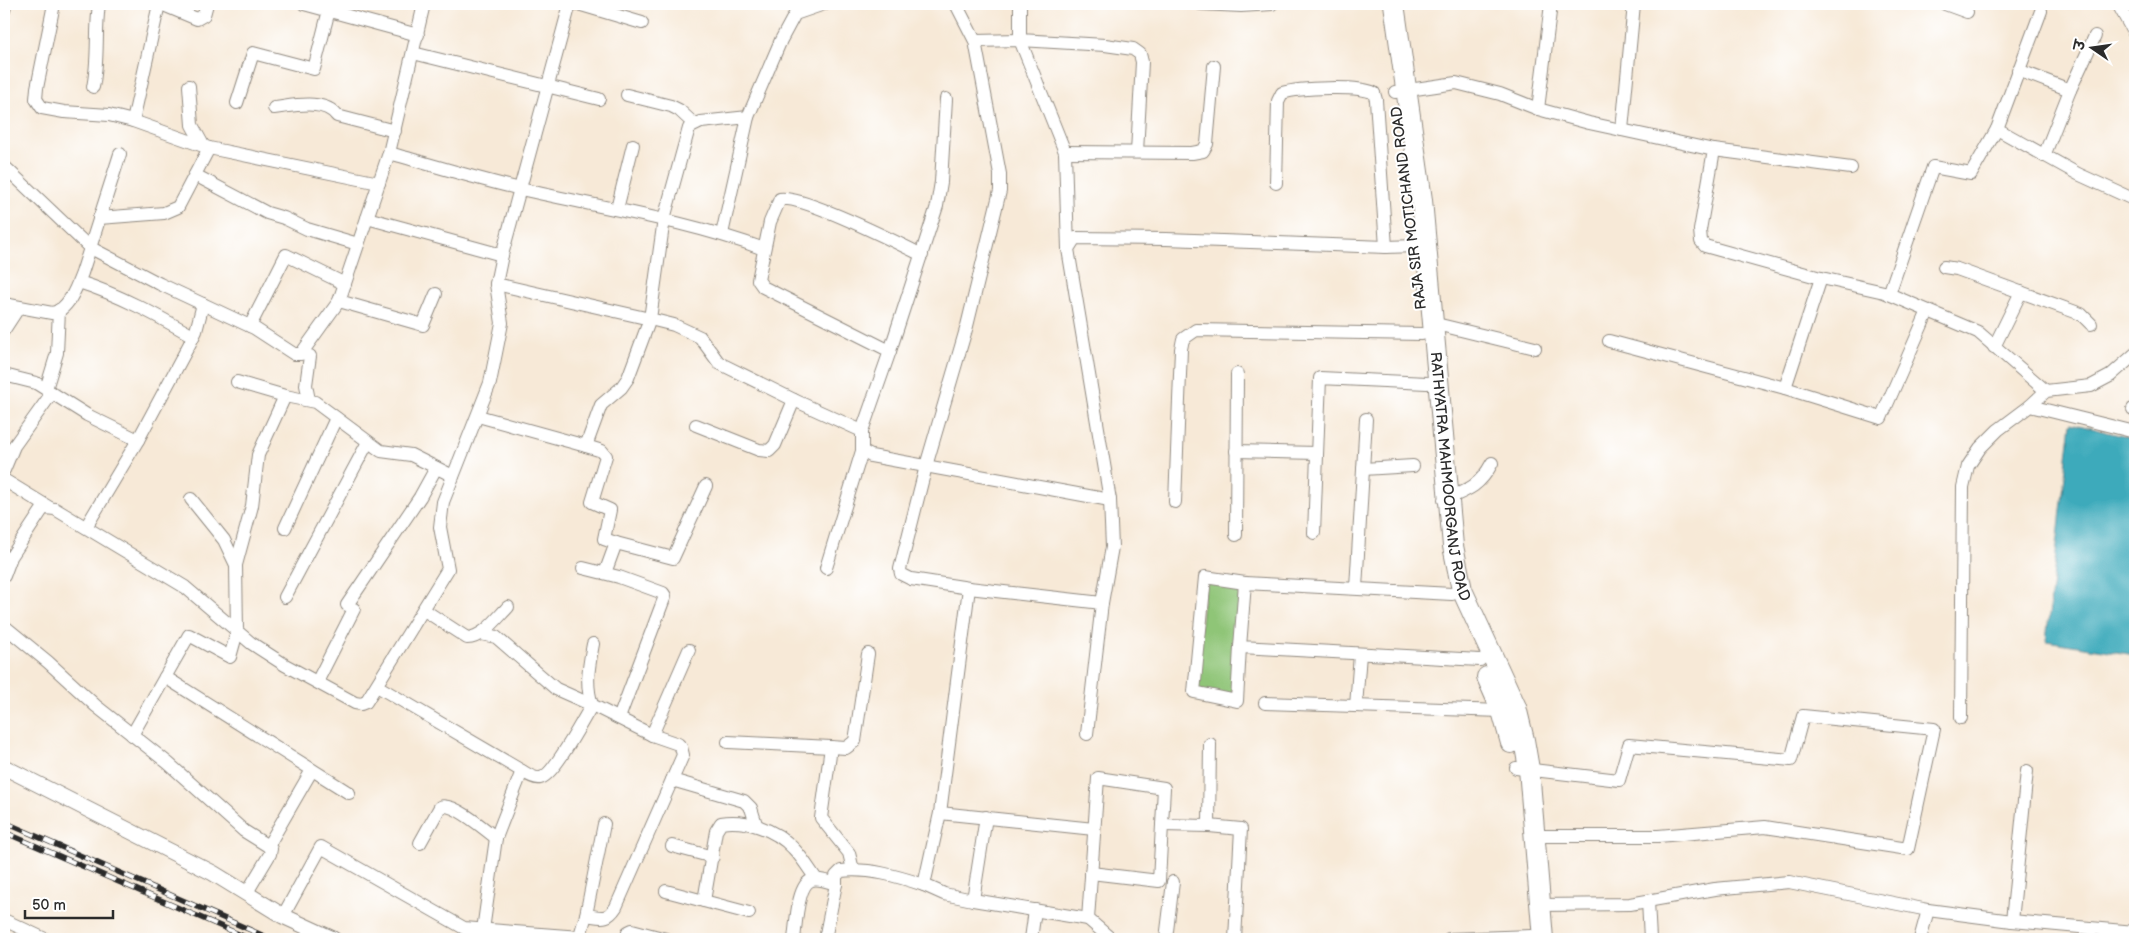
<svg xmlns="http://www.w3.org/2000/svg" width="2139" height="943" font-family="'Balsamiq Sans','Playpen Sans Deva',sans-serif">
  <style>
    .green { fill: #8fc577; stroke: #5d7851 }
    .water { fill: #3caabb; stroke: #346a73 }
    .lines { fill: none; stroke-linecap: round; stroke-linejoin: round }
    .minor-casing { stroke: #918a81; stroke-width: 14 }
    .tertiary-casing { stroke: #918a81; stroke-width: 17 }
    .primary-casing { stroke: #918a81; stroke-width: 22 }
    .minor { stroke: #fff; stroke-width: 12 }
    .tertiary { stroke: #fff; stroke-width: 15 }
    .primary { stroke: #fff; stroke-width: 20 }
    .rail-casing { stroke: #2b2b2b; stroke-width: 5.5 }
    .rail { stroke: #fff; stroke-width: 4; stroke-dasharray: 11; stroke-linecap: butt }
    .labels { text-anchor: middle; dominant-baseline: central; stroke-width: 4; stroke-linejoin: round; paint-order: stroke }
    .street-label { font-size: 15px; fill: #2b2b2b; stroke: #fff }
  </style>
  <rect width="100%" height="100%" fill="#fff"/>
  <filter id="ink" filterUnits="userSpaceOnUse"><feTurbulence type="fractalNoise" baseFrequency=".02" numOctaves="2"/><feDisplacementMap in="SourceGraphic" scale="10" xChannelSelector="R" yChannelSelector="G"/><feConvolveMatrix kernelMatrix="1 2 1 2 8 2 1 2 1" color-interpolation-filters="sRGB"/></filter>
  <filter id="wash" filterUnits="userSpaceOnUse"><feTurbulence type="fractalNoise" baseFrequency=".0096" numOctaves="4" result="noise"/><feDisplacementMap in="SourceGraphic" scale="20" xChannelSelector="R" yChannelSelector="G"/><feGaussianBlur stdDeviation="1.12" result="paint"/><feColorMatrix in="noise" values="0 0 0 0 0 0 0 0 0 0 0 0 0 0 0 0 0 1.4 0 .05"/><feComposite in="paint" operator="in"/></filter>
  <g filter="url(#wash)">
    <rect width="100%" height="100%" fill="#f7e9d7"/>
    <path class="green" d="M1205,582L1240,587L1232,700L1194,689Z"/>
    <path class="water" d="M2071,423L2135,439V655L2046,641Z"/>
  </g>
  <g filter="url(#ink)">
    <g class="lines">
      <g class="minor-casing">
        <g id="minor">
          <path d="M54,4L37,88L36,99L42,108L64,112L109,115L133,121L209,148L379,183"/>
          <path d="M161,4L197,19L204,15L207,4"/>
          <path d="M304,4L418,35"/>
          <path d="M578,4L642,23"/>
          <path d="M824,4L795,14L781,40L748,117L701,122L689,128L664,219L650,319L674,325L700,337L719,363L794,400L862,431"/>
          <path d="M956,4L975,41L1020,40L1065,152L1068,249"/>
          <path d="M1020,4V40L1105,45L1133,49L1140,54L1142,62L1137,152"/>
          <path d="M1201,4L1241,6L1272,4"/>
          <path d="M1945,4L1967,12"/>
          <path d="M2118,4L2135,35"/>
          <path d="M4,10L5,4"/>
          <path d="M975,41L1000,174V191L967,326L926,466L900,569L901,574L911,579L969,588L1102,603L1112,547L1110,500"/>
          <path d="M413,53L599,99"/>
          <path d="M2018,70L2070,90"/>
          <path d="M189,86L192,125L203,145"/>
          <path d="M93,87C99,59 95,32 99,4"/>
          <path d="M1395,92L1456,83L1500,94L1538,109L1589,123L1714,150L1700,230L1701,241L1705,246L1817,277L1884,292L1978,332L2046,391"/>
          <path d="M627,95L671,106L679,110L694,124"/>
          <path d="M237,103L253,53L314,69L329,10"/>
          <path d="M274,108C292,106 325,98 337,116L395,131"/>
          <path d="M1538,109L1551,4"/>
          <path d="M133,121L159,4"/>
          <path d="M1997,129L2078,174L2135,200"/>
          <path d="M1622,130L1634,4"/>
          <path d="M1714,150L1851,168"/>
          <path d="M1065,152L1192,153L1203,151L1207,144L1214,66"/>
          <path d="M389,153C433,165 477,179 521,189C603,208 685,220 764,249"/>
          <path d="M2044,156L2070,90L2095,36"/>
          <path d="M4,166L89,247L160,284L254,328L294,354H301L339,301L389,153L424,4"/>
          <path d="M195,175L267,213L284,218L307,229L358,244"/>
          <path d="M1276,183L1278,101L1282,93C1299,88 1358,85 1374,93L1376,100L1386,247"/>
          <path d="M617,209L633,145"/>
          <path d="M99,218L164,213L178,207L209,148"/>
          <path d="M367,218L502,255"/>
          <path d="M722,234L748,117"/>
          <path d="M922,255C898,243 802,195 780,199L770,222L758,280L763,287L890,351L862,431V451L871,456L1110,500L1068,249L1075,238L1166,239L1386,247L1416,246"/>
          <path d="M1944,267L1957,269L2081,314L2091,324"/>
          <path d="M79,282C120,295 156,315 193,336"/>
          <path d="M1889,294L1933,167L1971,174L1997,129L2041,11"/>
          <path d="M339,301L423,325L436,294"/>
          <path d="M4,304L52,313C68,311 77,286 82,273L120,154"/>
          <path d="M1432,323L1535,348"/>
          <path d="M250,326L286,255L345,284"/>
          <path d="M4,330L19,307"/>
          <path d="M1609,341L1785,388L1881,418L1928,311"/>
          <path d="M1994,347L2021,292"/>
          <path d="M890,351L937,206L941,182L946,99"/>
          <path d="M4,375L36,383L87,415L138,440L189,345L196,331L203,304"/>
          <path d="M237,382L285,396L315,402L381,451L411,455L453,476"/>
          <path d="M1785,388L1821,278"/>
          <path d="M46,389L57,353L59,310"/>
          <path d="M309,400L306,385L310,356"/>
          <path d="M2030,406L2046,391L2091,386L2110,376L2135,354"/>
          <path d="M2133,409L2135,410"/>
          <path d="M478,416L586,446L601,405L621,388L628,378L650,319L496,284"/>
          <path d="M696,425L759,450L769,451L775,445L794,400"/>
          <path d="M586,446L602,451L606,456L592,502L610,510L604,539L616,543L605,573"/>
          <path d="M1236,451L1317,453"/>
          <path d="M1363,469L1413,466"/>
          <path d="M4,470L14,446L52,393"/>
          <path d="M4,480L50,508"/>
          <path d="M1444,500C1468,490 1480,486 1492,463"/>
          <path d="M1175,502L1181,349L1183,339L1196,330L1422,334"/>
          <path d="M86,527L138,440"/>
          <path d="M285,528L336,418"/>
          <path d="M1314,533L1320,378L1427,383"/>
          <path d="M1236,535L1237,374"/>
          <path d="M616,543L673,558L706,486"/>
          <path d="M236,565L252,506L258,455L285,396"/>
          <path d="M583,568L619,577L663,593L665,596L619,718"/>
          <path d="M826,568L862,451"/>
          <path d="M4,576L11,557L42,510L45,508L55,509L185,587L251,643L285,665L355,703L361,704L366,702L448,569L440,527L443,502L490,383L502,323L496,284L502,255L570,4"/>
          <path d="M969,588L940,813L924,885L944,894L973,900"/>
          <path d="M1356,588L1366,419"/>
          <path d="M1452,594L1245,583L1240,647L1480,660"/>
          <path d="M285,597L368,442"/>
          <path d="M347,605L420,497L436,468"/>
          <path d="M424,610L467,638C483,638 497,618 508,607"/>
          <path d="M4,626L48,662L96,706L168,763L244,831L268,846L271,849L270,854L246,894"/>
          <path d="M1240,647L1237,701L1194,692L1205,577L1245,583"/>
          <path d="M165,677L349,793"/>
          <path d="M317,682L354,609"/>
          <path d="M377,686L522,771C527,774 534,779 540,778C554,776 583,719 592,705L556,689L496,637L481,634"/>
          <path d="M1265,703L1502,711"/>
          <path d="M1356,706L1360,654"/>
          <path d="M1961,718L1963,487L1968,466L1980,448L1998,430L2030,406L2135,432"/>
          <path d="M1087,734L1102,603"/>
          <path d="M132,735L189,635L230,657L237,632L236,565L224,540L191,499"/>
          <path d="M652,735L689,650"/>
          <path d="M728,742L831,747L846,748L855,741L868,654"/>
          <path d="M831,747L821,818L849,853L853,870"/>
          <path d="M1516,768L1619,780L1629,745L1791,760L1803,716L1934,729L1908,849L1765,827L1658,836H1535"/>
          <path d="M672,780L744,801L751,808L756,824"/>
          <path d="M940,813L1094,829"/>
          <path d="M986,817L973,900L1088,919"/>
          <path d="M1209,826L1210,744"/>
          <path d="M420,843L440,807C452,801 486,830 496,838"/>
          <path d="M268,846L312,770"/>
          <path d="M672,846L713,857"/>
          <path d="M1091,873L1159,881L1162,825"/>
          <path d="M666,891L749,913"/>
          <path d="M704,901L716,831L721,823C746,819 775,829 793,848C802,857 809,869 816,879"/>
          <path d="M1648,901L1650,939"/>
          <path d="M1540,905L1630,904L1715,889L1789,882L1928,910L2012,921L2135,932"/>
          <path d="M586,915C601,917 607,921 616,907L683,755L681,747L678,744L652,735L592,705C585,683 589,666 593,644"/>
          <path d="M283,916L321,847L464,928L580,937L586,939"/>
          <path d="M4,920L45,939"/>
          <path d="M2012,921L2027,771"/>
          <path d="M483,930L496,838L522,771"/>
          <path d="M579,939L586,915L604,824"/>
          <path d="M627,939L628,932L632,930L666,939"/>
          <path d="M794,939C796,926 797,884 812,880C819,878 829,882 836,884V876L841,871C870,868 897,876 924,885"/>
          <path d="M825,939L836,884"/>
          <path d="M1031,939L1035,910"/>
          <path d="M1111,939L1088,919L1098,778L1164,788L1162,825L1209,826L1241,829L1235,939"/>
          <path d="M1166,939L1173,882"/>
          <path d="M1449,939L1531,936"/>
          <path d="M1920,939L1928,910"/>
        </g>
      </g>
      <g class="tertiary-casing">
        <path id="tertiary" d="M4,767L213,873L283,916L333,939"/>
      </g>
      <g class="primary-casing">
        <g id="primary">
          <path id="s1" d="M1394,4L1422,200L1453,546L1462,590L1516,707L1524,740L1529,769L1543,939"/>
          <path d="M1487,677L1502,711L1511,743"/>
        </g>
      </g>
      <use href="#minor" class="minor"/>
      <use href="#tertiary" class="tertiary"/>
      <use href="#primary" class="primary"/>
      <g class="rail-casing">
        <g id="rail">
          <path d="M4,822L271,939"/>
          <path d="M4,832L250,939"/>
        </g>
      </g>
      <use href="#rail" class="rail"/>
    </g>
  </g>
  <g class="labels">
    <g class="street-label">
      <text transform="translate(1409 208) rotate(-97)">RAJA SIR MOTICHAND ROAD</text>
      <text stroke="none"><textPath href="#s1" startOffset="476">RATHYATRA MAHMOORGANJ ROAD</textPath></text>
    </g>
  </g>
  <rect width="2139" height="943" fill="none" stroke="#fff" stroke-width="20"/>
  <g transform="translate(2092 48) rotate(283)" stroke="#ffffff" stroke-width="4" paint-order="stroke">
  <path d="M0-4L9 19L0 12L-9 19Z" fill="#2b2b2b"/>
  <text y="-8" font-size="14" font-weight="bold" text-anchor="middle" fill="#2b2b2b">उ</text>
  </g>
  <path d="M25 910v8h88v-8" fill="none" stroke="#2b2b2b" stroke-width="2.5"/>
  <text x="32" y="910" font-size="15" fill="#2b2b2b" stroke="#ffffff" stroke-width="4" paint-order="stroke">50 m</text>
</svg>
